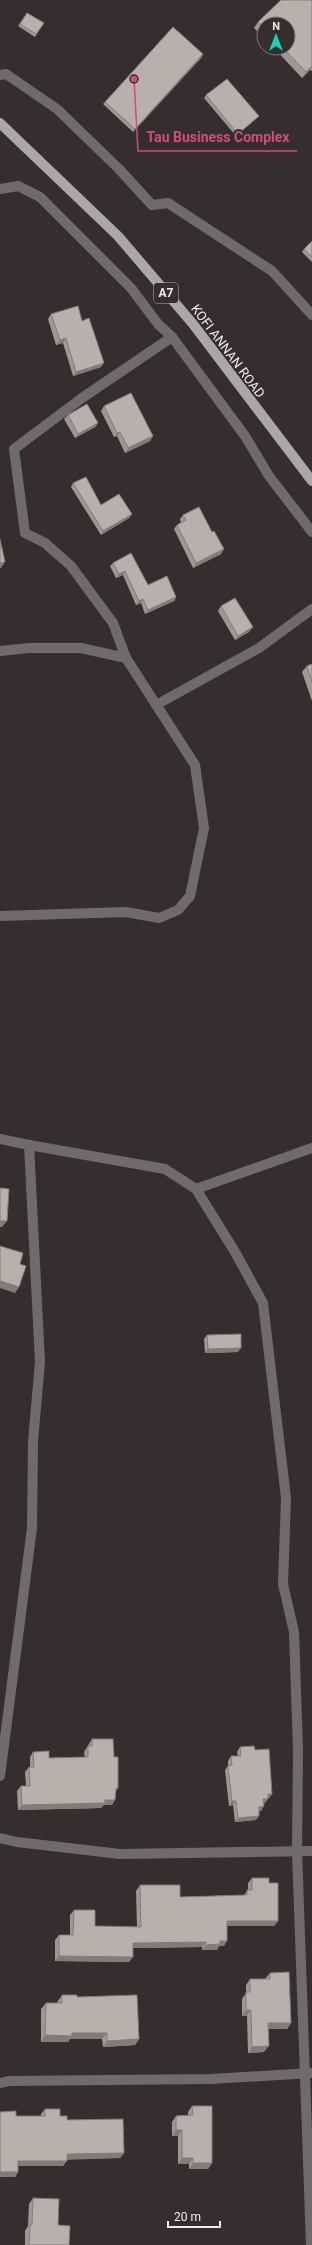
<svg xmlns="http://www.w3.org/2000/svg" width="312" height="2245" font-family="Roboto,sans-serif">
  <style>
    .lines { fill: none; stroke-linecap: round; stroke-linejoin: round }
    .street { stroke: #6f6b6d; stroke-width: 10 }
    .primary { stroke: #aca5a9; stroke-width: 10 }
    .wall { fill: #9f9794 }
    .shaded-wall { fill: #827b78 }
    .building { fill: #b9b0ac; stroke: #827b78 }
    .labels { text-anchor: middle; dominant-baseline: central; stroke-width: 4; stroke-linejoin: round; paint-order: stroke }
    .shield { fill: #362e2e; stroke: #b8b2b2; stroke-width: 1 }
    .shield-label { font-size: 12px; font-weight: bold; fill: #f0eaea }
    .street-label { font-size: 13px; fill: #f0eaea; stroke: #362e2e }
    .leader { fill: none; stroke: #ce4c7f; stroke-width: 1.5 }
    .callout-dot { fill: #ce4c7f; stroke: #362e2e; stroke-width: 1.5 }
    .callout-label { font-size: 14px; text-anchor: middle; font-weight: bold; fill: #ce4c7f; stroke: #362e2e; stroke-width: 4; stroke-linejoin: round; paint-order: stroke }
  </style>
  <rect width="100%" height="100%" fill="#362e2e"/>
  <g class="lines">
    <g class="street">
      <path d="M0,75L6,74L57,109L119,169L152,205L168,203L272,271L312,315"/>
      <path d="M0,189L18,186L40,197L131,288L158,324L172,337L82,398L14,449L25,533L45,543L71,566L113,623L126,658"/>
      <path d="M172,337L245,436L269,476L312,532"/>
      <path d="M0,651L29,648H81L126,658L195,765L204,828L190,896L178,910L159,918L126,912L0,916"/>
      <path d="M156,705L259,648L312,609"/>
      <path d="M0,1139L29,1145L40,1362L33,1441L32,1528L0,1776"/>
      <path d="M29,1145L165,1169L196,1189L235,1252L263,1303L286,1498L283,1584L294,1632L298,1750L297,1851L311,2245"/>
      <path d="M196,1189L312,1148"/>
      <path d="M0,1838L17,1842L120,1854L312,1851"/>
      <path d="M0,2083L9,2081L211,2079L312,2073"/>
    </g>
    <path class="primary" d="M0,123L118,236L193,324L312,481"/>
  </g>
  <g class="wall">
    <path d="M312,0V71L310,70L302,78L274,48H288L264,24V38L254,28L258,22Z"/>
    <path d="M27,13L44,23L35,37L18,26Z"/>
    <path d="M202,57L133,132L103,104L105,102Z"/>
    <path d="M206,95L259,116L257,118L236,136L204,98Z"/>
    <path d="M312,241V262L302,252L304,249Z"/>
    <path d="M51,314L82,321L101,367L73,376L63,343L56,345L48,319Z"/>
    <path d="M104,406L153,436L150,441L125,453L117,436L114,437L101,411Z"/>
    <path d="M68,415L98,423L95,427L75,438L64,419Z"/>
    <path d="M73,483L101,505L132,514L129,518L101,535L71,487Z"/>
    <path d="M183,515L212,532L221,554L193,568L174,529L177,525L181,523L180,519Z"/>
    <path d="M113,563L148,585L176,597L174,601L145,614L141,603L136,605L123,575L116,578L110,566Z"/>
    <path d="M221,606L249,632L235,640L218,611Z"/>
    <path d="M312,664V701L302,672L307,666Z"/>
    <path d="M207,1335L238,1352L205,1353L204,1339Z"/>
    <path d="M92,1739L114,1757L118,1788L116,1791L112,1805H104L101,1808L18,1810L17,1791L21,1786H26L25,1772L29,1767H30V1757L33,1752L49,1758L85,1757L84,1752Z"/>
    <path d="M240,1747L255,1750L272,1794L269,1798H268L265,1803H264L261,1811H259L256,1820L235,1822L233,1805L229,1806L225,1770L228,1766V1761L231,1756H238L237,1752Z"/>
    <path d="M252,1878L269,1883L278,1921L274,1926H227L224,1946H219L217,1950H202V1947L133,1948L129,1962L55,1961V1940L59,1935H70V1915L74,1910L95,1926L137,1927L136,1891L140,1885L180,1897L244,1895L248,1890V1883Z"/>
    <path d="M270,1973L291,2023L287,2029H268L264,2052L248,2053L247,2016H242V1999L246,1993V1985L250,1979H265Z"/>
    <path d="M62,1995L77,1997L139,2039L135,2045L103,2047L102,2039H70L68,2042H41V2009L46,2003H57L58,2001Z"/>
    <path d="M192,2106L212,2163L208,2169H189V2164H178V2136H172V2122L176,2116L188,2115V2112Z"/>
    <path d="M45,2109L60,2116L124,2153L120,2158L67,2159L63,2166H18V2172L15,2177H0V2112L16,2116H41V2114Z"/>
    <path d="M33,2198L58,2225L69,2245H25V2231L28,2226L29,2204Z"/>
  </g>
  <g class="shaded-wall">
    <path d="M203,54L202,57L133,132L135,129Z"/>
    <path d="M312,66L310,70L302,78L306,72Z"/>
    <path d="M66,338L63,343L56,345L60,340Z"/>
    <path d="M104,363L101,367L73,376L76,372Z"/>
    <path d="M98,423L95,427L75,438L78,434Z"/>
    <path d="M120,432L117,436L114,437L117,433Z"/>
    <path d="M153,436L150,441L125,453L128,448Z"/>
    <path d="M132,514L129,518L101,535L103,531Z"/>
    <path d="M224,549L221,554L193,568L196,563Z"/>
    <path d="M5,562L1,568H0V563Z"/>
    <path d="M125,571L123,575L116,578L119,574Z"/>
    <path d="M176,597L174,601L145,614L148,610Z"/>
    <path d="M143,599L141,603L136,605L139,601Z"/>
    <path d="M253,627L249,632L235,640L238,636Z"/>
    <path d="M0,1221H7L2,1227H0Z"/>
    <path d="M0,1281L19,1287L15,1293L0,1288Z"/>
    <path d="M241,1348L238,1352L205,1353L208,1349Z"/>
    <path d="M268,1794H272L269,1798H264Z"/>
    <path d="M263,1799H268L265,1803L260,1804Z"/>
    <path d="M105,1800H115L112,1805H104L101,1808L18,1810L22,1805Z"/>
    <path d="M232,1801H236L233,1805L229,1806Z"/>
    <path d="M264,1806L261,1811H256L259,1807Z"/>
    <path d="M259,1816L256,1820L235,1822L238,1818Z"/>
    <path d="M227,1921H278L274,1926H223Z"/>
    <path d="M220,1941H227L224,1946H219L217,1950H202L206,1945Z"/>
    <path d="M206,1942L202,1947L130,1948L133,1943Z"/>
    <path d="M59,1956L133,1957L129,1962L55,1961Z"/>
    <path d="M246,2010H251L247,2016H242Z"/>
    <path d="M268,2023H291L287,2029H264Z"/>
    <path d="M72,2033H107L102,2039H70L68,2042H41L45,2035Z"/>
    <path d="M139,2039L135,2045L103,2047L107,2041Z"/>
    <path d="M269,2046L264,2052L248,2053L252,2047Z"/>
    <path d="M176,2130H182L178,2136H172Z"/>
    <path d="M124,2153L120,2158L63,2160L67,2154Z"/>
    <path d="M182,2158H193L189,2164H178Z"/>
    <path d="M18,2161H67L63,2166H14Z"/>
    <path d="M193,2163H212L208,2169H189Z"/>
    <path d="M0,2172H18L15,2177H0Z"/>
  </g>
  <g class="building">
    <path d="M281,0H312V66L306,72L283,48H288V24H264V28L258,22Z"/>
    <path d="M27,13L44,23L36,34L20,24Z"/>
    <path d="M173,27L203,54L135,129L105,102Z"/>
    <path d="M227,79L259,116L238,134L206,95Z"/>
    <path d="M312,241V257L304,249Z"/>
    <path d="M78,306L82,321L89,318L104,363L76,372L66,338L60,340L51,314Z"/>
    <path d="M131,393L153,436L128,448L120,432L117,433L104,406Z"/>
    <path d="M87,404L98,423L78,434L68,415Z"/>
    <path d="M86,477L101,505L119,494L132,514L103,531L73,483Z"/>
    <path d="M199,507L212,532L214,531L224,549L196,563L177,525L186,520L183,515Z"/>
    <path d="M0,539L5,562L0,563Z"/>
    <path d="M131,553L148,585L167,576L176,597L148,610L143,599L139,601L125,571L119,574L113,563Z"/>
    <path d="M235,598L253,627L238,636L221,606Z"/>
    <path d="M312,664V682L307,666Z"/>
    <path d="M0,1188L9,1189L7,1221H0Z"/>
    <path d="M0,1246L23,1253L20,1264L26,1266L19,1287L0,1281Z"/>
    <path d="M241,1334V1348L208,1349L207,1335Z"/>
    <path d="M92,1739H113L114,1757H118V1788H116L115,1800H105V1803L22,1805L21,1786H30L29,1767H34L33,1752L49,1751V1758L88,1757V1746H92Z"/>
    <path d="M254,1746L255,1750L269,1749L272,1794H268V1799H263L264,1806L259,1807V1816L238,1818L236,1801H232L228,1766L232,1765L231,1756H241L240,1747Z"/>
    <path d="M252,1878H269V1883H278V1921H227V1941H220V1944L206,1945V1942L133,1943V1957L59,1956V1935H73L74,1910H95V1926L141,1927L140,1885H180V1897L247,1895V1890H252Z"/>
    <path d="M289,1972L291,2023H268L269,2046L252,2047L251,2010H246V1992H250V1979H270V1973Z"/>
    <path d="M62,1995H77V1997L137,1995L139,2039L107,2041V2033H72V2036L45,2035L46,2003H62Z"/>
    <path d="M192,2106H212V2163H193V2158H182V2130H176V2116L193,2115Z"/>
    <path d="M45,2109H60V2116H67V2120L123,2119L124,2153L67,2154V2161H18V2172H0V2112L16,2111V2116H45Z"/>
    <path d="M33,2198L59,2199L58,2225L70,2226L69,2245H29L30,2225H32Z"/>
  </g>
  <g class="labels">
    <rect class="shield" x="154" y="283" width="24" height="20" rx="3"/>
    <g class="shield-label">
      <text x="166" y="293">A7</text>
    </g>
    <g class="street-label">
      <text transform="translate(228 351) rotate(53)">KOFI ANNAN ROAD</text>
    </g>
  </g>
  <path class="leader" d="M134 79L138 151H297"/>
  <circle class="callout-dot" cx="134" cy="79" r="4"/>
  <g class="callout-label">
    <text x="218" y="142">Tau Business Complex</text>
  </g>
  <g transform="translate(276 36)"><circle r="19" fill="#362e2e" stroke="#807979"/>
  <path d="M0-3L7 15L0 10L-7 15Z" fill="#16d5b3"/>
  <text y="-6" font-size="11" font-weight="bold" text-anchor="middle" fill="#f0eaea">N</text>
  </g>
  <path d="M168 2221v6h52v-6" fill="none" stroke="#f0eaea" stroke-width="2"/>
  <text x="174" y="2221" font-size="12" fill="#f0eaea" stroke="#362e2e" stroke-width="3" paint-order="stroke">20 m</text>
</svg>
